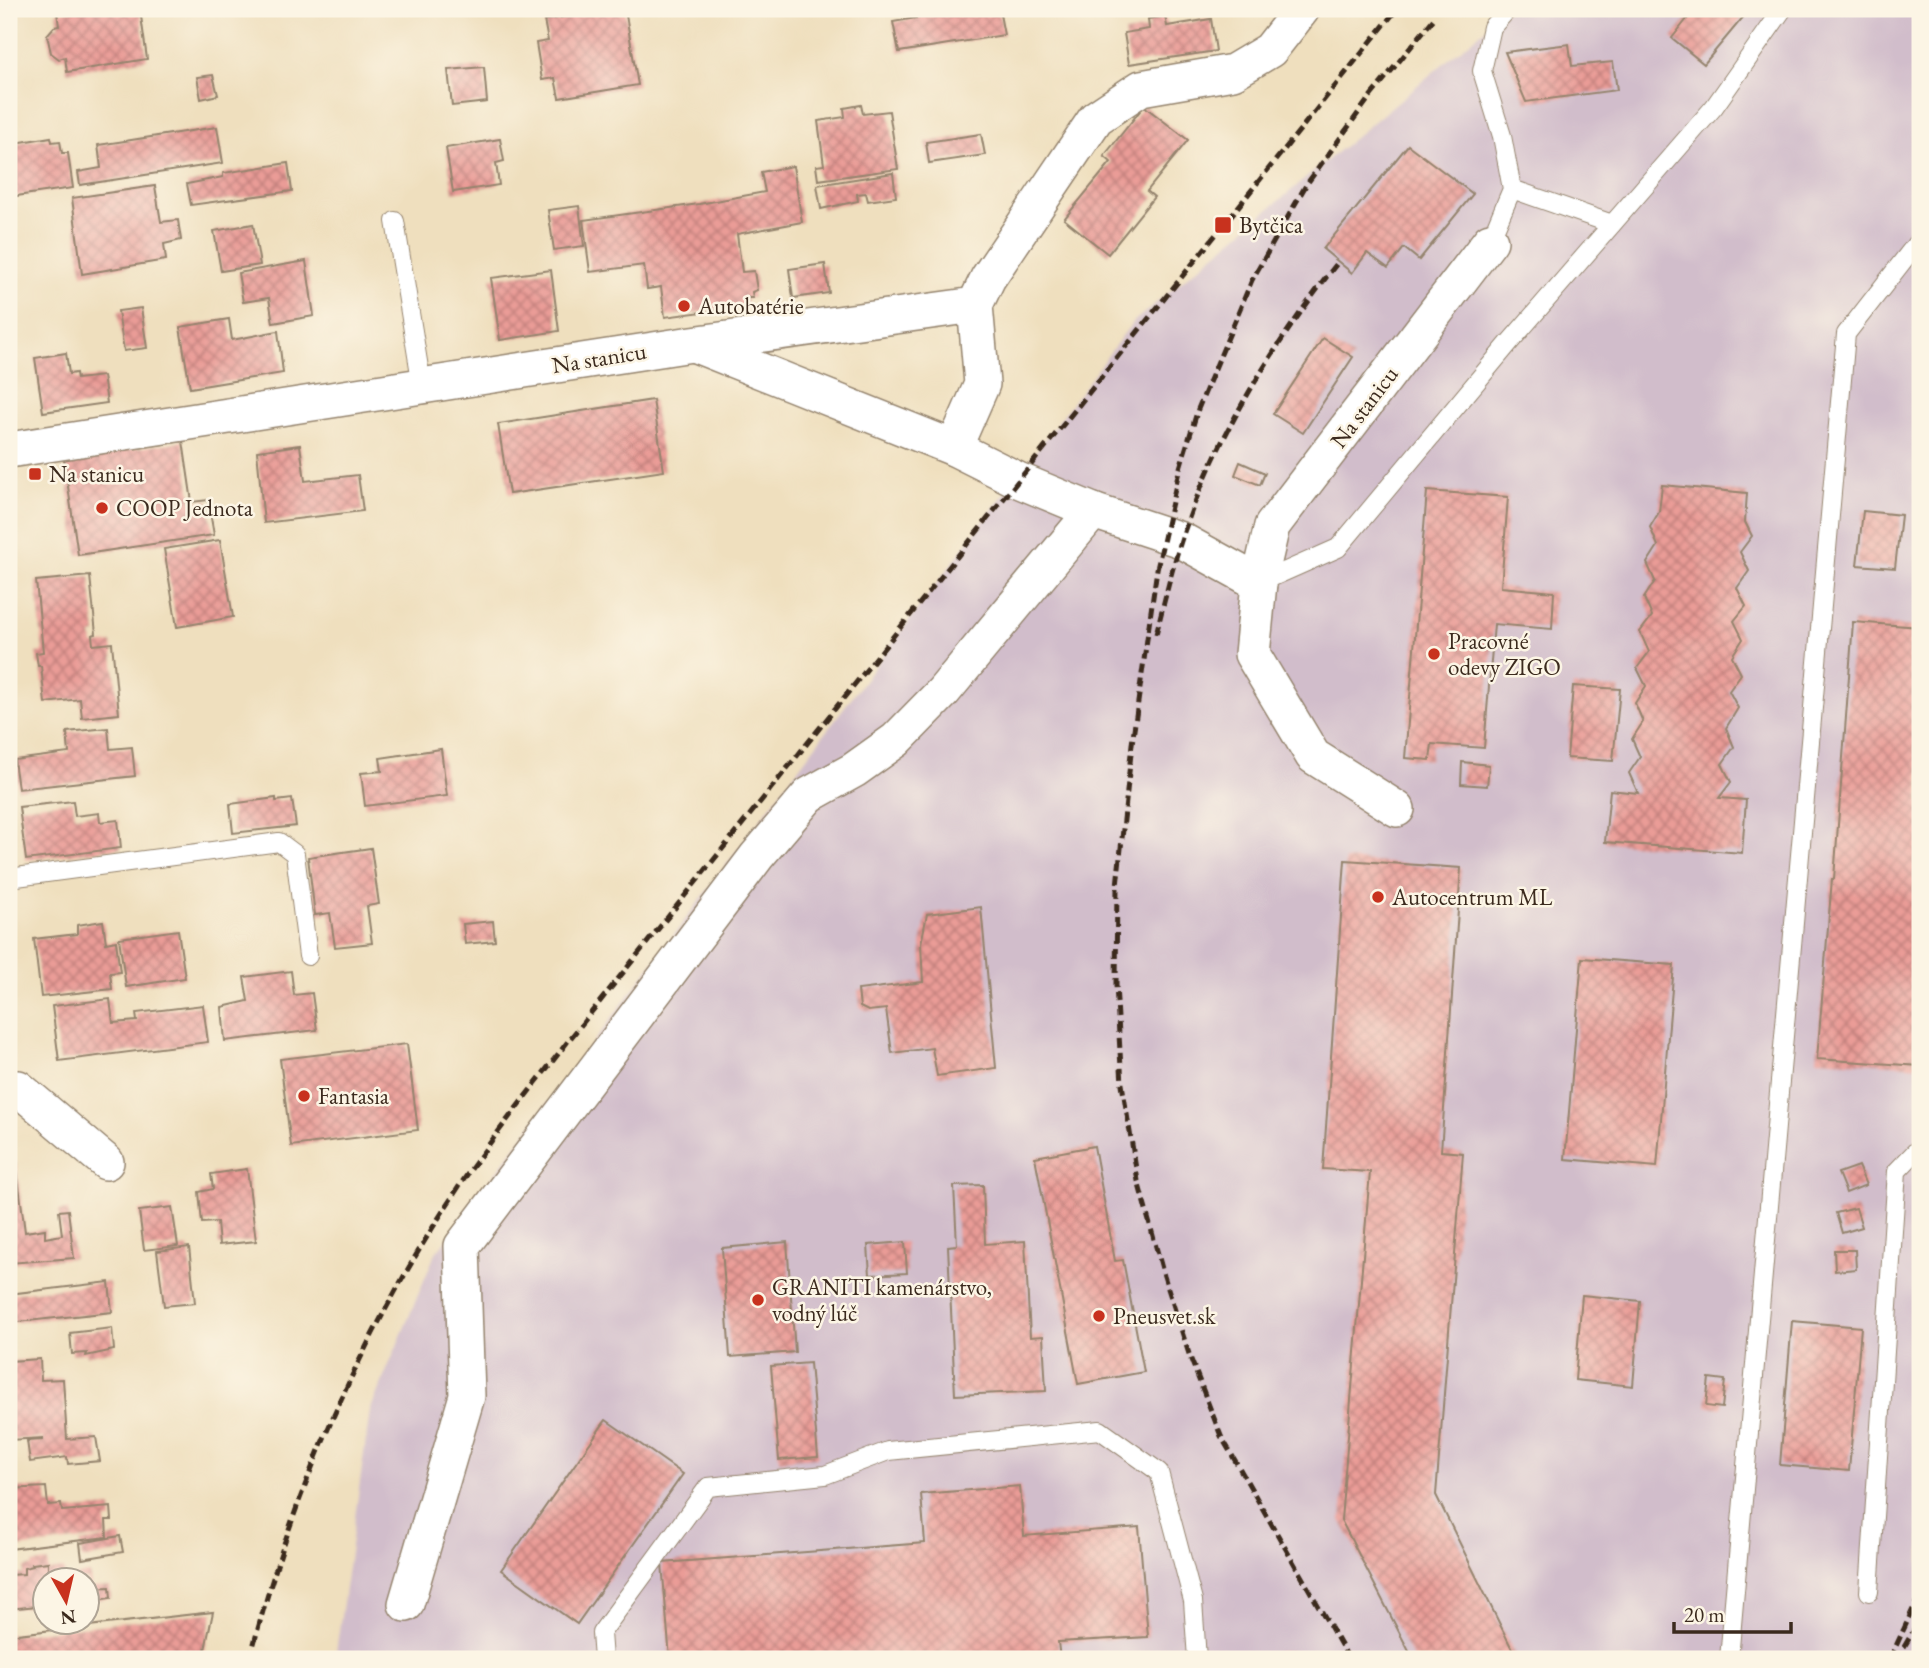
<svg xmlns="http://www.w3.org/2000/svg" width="1929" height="1668" font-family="'EB Garamond',serif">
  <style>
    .industrial { fill: #d1bdcb }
    .building { fill: url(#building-cross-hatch) }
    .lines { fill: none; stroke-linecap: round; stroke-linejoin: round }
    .service-casing { stroke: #95846e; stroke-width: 20 }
    .minor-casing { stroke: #95846e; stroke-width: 38 }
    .service { stroke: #fff; stroke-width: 18 }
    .minor { stroke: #fff; stroke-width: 35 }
    .rail { stroke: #3b2a1e; stroke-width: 5; stroke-dasharray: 10 5; stroke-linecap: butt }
    .poi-dot { fill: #c8321e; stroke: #fcf5e5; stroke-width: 2.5 }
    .labels { text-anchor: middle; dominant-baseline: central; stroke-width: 5; stroke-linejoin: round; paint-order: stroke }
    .poi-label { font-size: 23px; fill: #3b2a1e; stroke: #fcf5e5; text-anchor: start }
    .street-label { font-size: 23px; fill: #3b2a1e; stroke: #fcf5e5 }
  </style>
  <defs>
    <pattern id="building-cross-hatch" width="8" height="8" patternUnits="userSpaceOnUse" patternTransform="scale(1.75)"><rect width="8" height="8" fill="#ea9c97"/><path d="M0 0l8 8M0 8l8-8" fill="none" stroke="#bf7f7b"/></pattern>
  </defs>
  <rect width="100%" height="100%" fill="#fcf5e5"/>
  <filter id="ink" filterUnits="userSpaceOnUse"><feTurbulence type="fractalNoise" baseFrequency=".0143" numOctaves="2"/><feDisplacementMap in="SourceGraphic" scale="14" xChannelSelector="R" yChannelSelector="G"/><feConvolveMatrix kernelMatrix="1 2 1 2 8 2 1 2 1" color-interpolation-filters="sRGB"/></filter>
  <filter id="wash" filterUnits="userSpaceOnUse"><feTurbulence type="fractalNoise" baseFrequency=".00686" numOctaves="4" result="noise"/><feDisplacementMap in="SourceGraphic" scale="28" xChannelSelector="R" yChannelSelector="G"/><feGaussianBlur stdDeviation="1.57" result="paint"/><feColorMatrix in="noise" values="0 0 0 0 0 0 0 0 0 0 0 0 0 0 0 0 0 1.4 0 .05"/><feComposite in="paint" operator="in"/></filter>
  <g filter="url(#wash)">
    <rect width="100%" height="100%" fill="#efdfbe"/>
    <path class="industrial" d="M1509,9H1920V1659H335L370,1411L435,1254L1132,323Z"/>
    <g id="blocks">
      <g class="building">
        <path d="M77,9H140L147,59L67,72L65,57L59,59L51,53L47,35L54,27L59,26L57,12Z"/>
        <path d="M615,9H625L638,85L559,98L555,78L542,80L536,43L548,41L544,20Z"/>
        <path d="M915,9H943L944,14L968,9H999L1004,35L899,52L893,22L916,18Z"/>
        <path d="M1695,9H1750L1704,64L1672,38Z"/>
        <path d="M1165,16L1167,26L1211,19L1216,51L1129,64L1124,33L1149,29L1148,19Z"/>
        <path d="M1569,44L1572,66L1613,62L1617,90L1526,102L1505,52Z"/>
        <path d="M484,67L487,102L452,106L448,70Z"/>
        <path d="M213,75L218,95L201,99L197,77Z"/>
        <path d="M861,105L863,114L889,111L898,169L818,180L816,166L824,165L818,121L845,117L844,108Z"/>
        <path d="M1144,106L1188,140L1147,191L1154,197L1108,254L1064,219L1111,162L1104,156Z"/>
        <path d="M217,127L223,163L80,185L78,172L101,168L98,145Z"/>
        <path d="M981,134L985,155L929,163L926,142Z"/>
        <path d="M51,137L52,142L60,141L62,153H68L73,188L9,197V144Z"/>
        <path d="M500,139L504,161L496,163L499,185L453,192L446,148Z"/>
        <path d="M1408,145L1473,194L1419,260L1404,248L1388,268L1367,253L1352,273L1323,249Z"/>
        <path d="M288,163L292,191L191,205L187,184L223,177V173Z"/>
        <path d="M793,166L802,222L737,234L742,272L754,271L757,290L752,292L753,298H746L748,306L665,317L661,287L647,289L644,265L590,272L583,220L699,204L765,192L761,172Z"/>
        <path d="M893,173L896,197L868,201L866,193L857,194L858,201L821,209L817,185Z"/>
        <path d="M155,186L161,222L178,220L181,240L164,244L166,260L82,274L72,198Z"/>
        <path d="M579,206L584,246L554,250L548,210Z"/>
        <path d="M253,224L260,265L221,271L214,231Z"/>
        <path d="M306,261L314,316L273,323L269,298L243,302L238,273Z"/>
        <path d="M825,264L829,293L793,298L789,269Z"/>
        <path d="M551,270L559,331L500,340L491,278Z"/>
        <path d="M141,308L147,348L124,351L118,311Z"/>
        <path d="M229,319L232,340L278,331L283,373L190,388L180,327Z"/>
        <path d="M1323,338L1353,357L1303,433L1273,414Z"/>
        <path d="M66,353L69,374L76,373L77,379L103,376L107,403L43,412L35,358Z"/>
        <path d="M653,400L664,471L509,494L498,424Z"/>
        <path d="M183,441L192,502L208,500L214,535L78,555L64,459Z"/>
        <path d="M300,445L305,481L358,475L363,511L264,523L257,451Z"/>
        <path d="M1240,462L1265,473L1260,485L1235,475Z"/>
        <path d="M1662,485L1747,493L1745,522L1752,536L1740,552L1749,571L1737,588L1746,606L1734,621L1743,639L1732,656L1741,674L1729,691L1738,708L1726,728L1734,747L1722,764L1731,782L1719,798L1746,800L1742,853L1605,842L1610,790L1638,793L1629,773L1640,757L1632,739L1643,722L1635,703L1646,686L1637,668L1649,652L1640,632L1652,616L1644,598L1655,581L1647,563L1658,546L1650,527L1659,512Z"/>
        <path d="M1427,491L1508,497L1501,587L1554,592L1552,629L1494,624L1484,748L1432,744L1430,760L1405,758Z"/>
        <path d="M1863,511L1901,515L1895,568L1857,565Z"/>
        <path d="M220,540L233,617L177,627L164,549Z"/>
        <path d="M90,576L96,634L92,635L93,645L112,643L119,714L82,718L80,699L45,703L41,666H38L36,653L43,652L36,581Z"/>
        <path d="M1853,622L1920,627V1066L1817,1059L1832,879H1834Z"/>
        <path d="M1573,686L1620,689L1613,761L1567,758Z"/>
        <path d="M108,728L110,749L132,747L135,776L18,789L14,760L69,753L67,732Z"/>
        <path d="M441,749L447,796L365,806L361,773L382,771L380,758Z"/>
        <path d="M1462,762L1489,765L1487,786L1461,784Z"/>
        <path d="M276,798V801L292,799L296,826L233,833L230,804Z"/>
        <path d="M73,801L75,816L99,813L100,822L118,820L121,848L26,860L19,807Z"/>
        <path d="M371,848L379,904L367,906L372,943L335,947L330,913L315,915L308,857Z"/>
        <path d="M1345,860L1461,868L1441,1151L1463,1153L1436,1495L1517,1659H1413L1341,1520L1370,1172L1323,1169Z"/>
        <path d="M981,907L996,1068L937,1076L932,1048L892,1053L886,1009L868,1011L860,1007L858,990L923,982L921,944L927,914Z"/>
        <path d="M103,921L106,943L116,941L120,972L110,973L112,989L41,997L34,939L77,934V925Z"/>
        <path d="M493,921L495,941L465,944L463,924Z"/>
        <path d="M178,930L185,978L126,987L119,938Z"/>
        <path d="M1582,958L1674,965L1657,1167L1565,1159Z"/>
        <path d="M291,971L294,995L312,993L317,1030L225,1041L222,1007L248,1001L244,977Z"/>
        <path d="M110,999L113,1023L137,1021L136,1013L203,1005L208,1042L59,1061L52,1006Z"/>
        <path d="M407,1044L418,1130L291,1146L280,1059Z"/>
        <path d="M1094,1146L1115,1261L1123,1260L1144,1372L1078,1384L1035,1157Z"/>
        <path d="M16,1163L25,1232L45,1229V1238L62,1235L59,1211L68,1210L74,1258L9,1263V1164Z"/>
        <path d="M1858,1166L1866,1185L1846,1193L1838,1173Z"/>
        <path d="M247,1169L256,1241L219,1245L217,1222L202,1223L199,1192L213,1189L211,1174Z"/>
        <path d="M983,1185L985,1244L1025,1241L1030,1337L1043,1336L1046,1391L955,1395L948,1246L957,1245L954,1186Z"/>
        <path d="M172,1207L178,1246L144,1250L139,1211Z"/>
        <path d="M1856,1208L1862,1227L1842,1233L1836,1213Z"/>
        <path d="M787,1242L795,1352L730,1357L722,1248Z"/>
        <path d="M905,1242L907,1273L870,1275L868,1245Z"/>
        <path d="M189,1247L195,1303L164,1306L157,1251Z"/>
        <path d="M1834,1250H1855L1856,1269L1835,1271Z"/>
        <path d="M109,1282L112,1312L9,1323V1294Z"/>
        <path d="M1582,1295L1640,1301L1633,1386L1575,1380Z"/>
        <path d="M1792,1321L1861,1327L1849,1471L1780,1465Z"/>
        <path d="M112,1328L114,1350L86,1356L87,1353L72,1354L70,1333Z"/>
        <path d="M1918,1357H1920V1407H1914Z"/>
        <path d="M40,1359L41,1380L63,1379L67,1439L96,1437L100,1461L68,1464L67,1457L30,1462L27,1441L43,1440V1438L9,1440V1361Z"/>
        <path d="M810,1363L818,1457L779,1460L771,1366Z"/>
        <path d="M1709,1378L1725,1380L1722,1408L1706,1406Z"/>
        <path d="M606,1420L683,1474L577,1624L501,1570Z"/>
        <path d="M1020,1486L1024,1536L1139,1527L1148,1637L1058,1642L1060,1659H670L662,1563L925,1543L921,1494Z"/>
        <path d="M46,1487L48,1505L61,1504L62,1511L111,1507L112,1520H106L107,1537L9,1549V1489Z"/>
        <path d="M120,1536L123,1552L82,1559L80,1543Z"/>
        <path d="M48,1562V1571L64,1569L65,1578L90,1574L91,1588L110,1587L111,1598L88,1601V1580H46V1605L9,1609V1575L24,1574V1568L33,1566L32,1564Z"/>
        <path d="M213,1612L203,1659H9V1635Z"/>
        <path d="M1291,1651L1296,1659H1247L1244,1655Z"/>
      </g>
    </g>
  </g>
  <g filter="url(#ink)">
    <use href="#blocks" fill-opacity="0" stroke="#95846e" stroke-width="2"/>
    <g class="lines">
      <g class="service-casing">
        <g id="service">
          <path d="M1512,189L1612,224"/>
          <path d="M395,221L422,386"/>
          <path d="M1490,241L1512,189L1502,136L1482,71L1492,27L1508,9"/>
          <path d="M1259,583L1338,548L1509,343L1714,107L1783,9"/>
          <path d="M9,878L279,842L295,854L308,956"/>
          <path d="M1869,1592L1897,1171L1920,1147"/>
          <path d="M603,1659L601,1633L708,1487L825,1475L888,1451L1100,1430L1159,1472L1193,1601L1197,1659"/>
          <path d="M1729,1659L1846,334L1920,239"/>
        </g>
      </g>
      <g class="minor-casing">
        <g id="minor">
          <path d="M696,345L954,448L1018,480L1093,511L1181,540L1259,583"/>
          <path d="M954,448L982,384L975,305L988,278L1096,118L1141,88L1233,72L1270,50L1302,9"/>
          <path d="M9,450L692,344L975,305"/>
          <path d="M1397,809L1313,756L1252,654L1259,583L1272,526L1490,241"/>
          <path d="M9,1089L18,1088L106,1162"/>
          <path d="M406,1604L467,1396L462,1246L757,856L809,795L854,770L896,740L943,692L1093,511"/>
        </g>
      </g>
      <use href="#service" class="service"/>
      <use href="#minor" class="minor"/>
      <g class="rail">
        <path d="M1156,634C1164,603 1171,572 1181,541C1214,439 1273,346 1338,262"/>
        <path d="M1904,1647L1920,1620"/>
        <path d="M250,1659C293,1490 363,1331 460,1185C494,1135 532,1088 569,1040L1397,9"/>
        <path d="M1349,1659L1221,1436L1190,1357L1164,1276L1138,1181L1122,1084L1116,985L1117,886L1132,744L1157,569L1179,471L1198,409L1252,280L1306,185L1370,97L1436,16"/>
        <path d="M1890,1659L1920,1594"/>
      </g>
    </g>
  </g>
  <g class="poi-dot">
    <rect x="1214" y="216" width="18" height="18" rx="3.5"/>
    <circle cx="684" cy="306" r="7"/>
    <rect x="28" y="467" width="14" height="14" rx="3.5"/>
    <circle cx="102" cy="508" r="7"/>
    <circle cx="1434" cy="654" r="7"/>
    <circle cx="1378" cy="897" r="7"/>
    <circle cx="304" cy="1096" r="7"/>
    <circle cx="758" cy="1300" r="7"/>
    <circle cx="1099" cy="1316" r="7"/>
  </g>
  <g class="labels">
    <g class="poi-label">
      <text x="1239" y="225">Bytčica</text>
      <text x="698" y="306">Autobatérie</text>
      <text x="49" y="474">Na stanicu</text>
      <text x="116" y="508">COOP Jednota</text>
      <text x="1448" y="641">Pracovné<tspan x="1448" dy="26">odevy ZIGO</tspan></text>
      <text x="1392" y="897">Autocentrum ML</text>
      <text x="318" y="1096">Fantasia</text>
      <text x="772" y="1287">GRANITI kamenárstvo,<tspan x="772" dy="26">vodný lúč</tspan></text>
      <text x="1113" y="1316">Pneusvet.sk</text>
    </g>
    <g class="street-label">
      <text transform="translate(599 358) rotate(-9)">Na stanicu</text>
      <text transform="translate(1364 407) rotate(-53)">Na stanicu</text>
    </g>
  </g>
  <rect width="1929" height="1668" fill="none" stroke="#fcf5e5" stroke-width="35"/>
  <g transform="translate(66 1601) rotate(172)"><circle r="33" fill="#fcf5e5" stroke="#afa495" stroke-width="2"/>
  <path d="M0-5L12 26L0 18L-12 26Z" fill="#c8321e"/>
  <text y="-10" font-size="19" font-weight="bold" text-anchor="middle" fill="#3b2a1e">N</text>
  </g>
  <path d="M1674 1622v10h117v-10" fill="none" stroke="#3b2a1e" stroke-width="3.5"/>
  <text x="1684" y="1622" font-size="21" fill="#3b2a1e" stroke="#fcf5e5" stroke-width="5" paint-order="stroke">20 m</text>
</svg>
